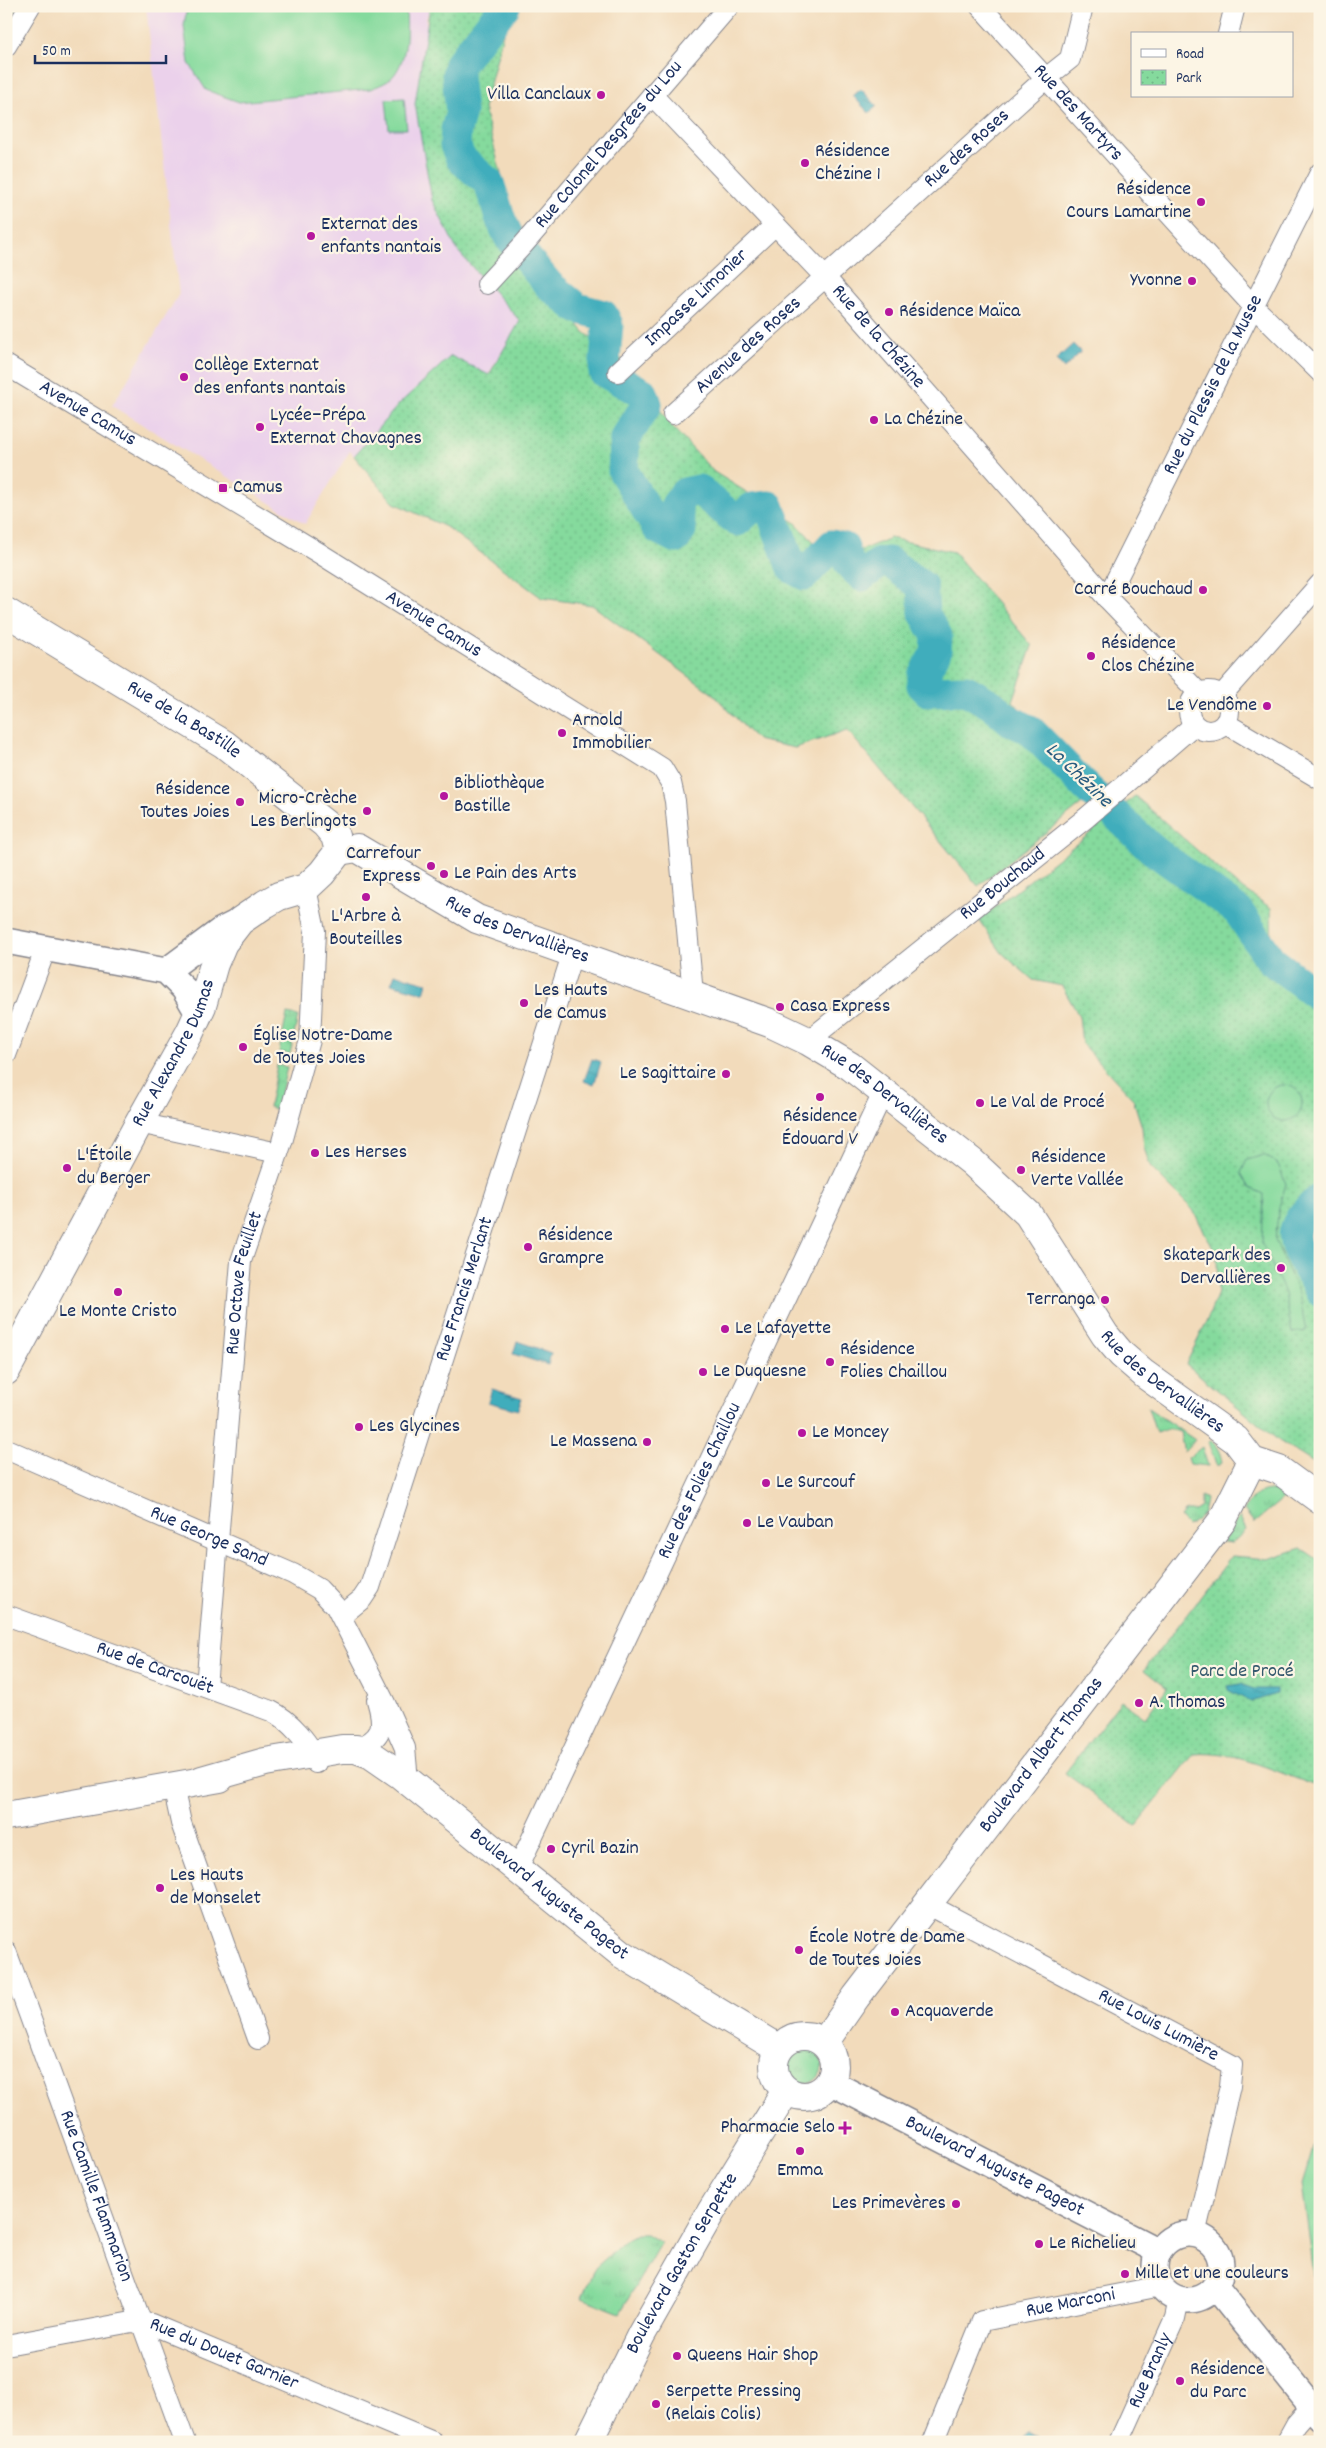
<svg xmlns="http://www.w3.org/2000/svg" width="1326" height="2448" font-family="Dekko,sans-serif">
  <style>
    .built { fill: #ebd1eb }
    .grass { fill: url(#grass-tufts); stroke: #50847e }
    .park { fill: url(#park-dots); stroke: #50847e }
    .pitch { fill: #85da9d; stroke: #50847e }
    .water { fill: url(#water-ripples); stroke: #2d6e8d }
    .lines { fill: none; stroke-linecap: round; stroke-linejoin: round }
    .river { stroke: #3fadbc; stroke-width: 31 }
    .minor-casing { stroke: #86858c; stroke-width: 22 }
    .tertiary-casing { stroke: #86858c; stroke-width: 28 }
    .secondary-casing { stroke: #86858c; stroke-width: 30 }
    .minor { stroke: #fff; stroke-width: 20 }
    .tertiary { stroke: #fff; stroke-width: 25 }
    .secondary { stroke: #fff; stroke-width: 28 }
    .poi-dot { fill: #b5179e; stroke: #fcf5e5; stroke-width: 2 }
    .labels { text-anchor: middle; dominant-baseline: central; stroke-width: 4.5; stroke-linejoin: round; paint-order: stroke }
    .poi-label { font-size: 20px; fill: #1b2f5e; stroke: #fcf5e5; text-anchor: start }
    .street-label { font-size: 20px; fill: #1b2f5e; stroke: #fcf5e5 }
    .park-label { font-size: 20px; fill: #365a6e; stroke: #fcf5e5 }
    .water-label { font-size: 21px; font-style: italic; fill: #285b7f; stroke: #fcf5e5 }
  </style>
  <defs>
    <pattern id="grass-tufts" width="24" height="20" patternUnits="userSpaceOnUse" patternTransform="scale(1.25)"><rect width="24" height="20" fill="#85da9d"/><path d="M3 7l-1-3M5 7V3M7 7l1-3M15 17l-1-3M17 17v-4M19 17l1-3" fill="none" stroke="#72bb8a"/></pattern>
    <pattern id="park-dots" width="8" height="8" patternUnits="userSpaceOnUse" patternTransform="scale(1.25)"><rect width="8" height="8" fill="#85da9d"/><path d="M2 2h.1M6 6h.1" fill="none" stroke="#72bb8a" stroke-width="1.8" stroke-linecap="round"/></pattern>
    <pattern id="water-ripples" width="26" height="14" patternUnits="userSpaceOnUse" patternTransform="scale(1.25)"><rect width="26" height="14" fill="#3fadbc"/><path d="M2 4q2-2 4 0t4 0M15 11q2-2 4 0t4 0" fill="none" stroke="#348d9c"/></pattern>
  </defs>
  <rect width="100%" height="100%" fill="#fcf5e5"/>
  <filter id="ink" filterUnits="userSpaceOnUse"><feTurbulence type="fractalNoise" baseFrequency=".02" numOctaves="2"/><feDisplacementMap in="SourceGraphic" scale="10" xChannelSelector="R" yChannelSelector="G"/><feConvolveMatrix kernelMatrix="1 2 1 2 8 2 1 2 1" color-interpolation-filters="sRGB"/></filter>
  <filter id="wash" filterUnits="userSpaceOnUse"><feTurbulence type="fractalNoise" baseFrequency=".0096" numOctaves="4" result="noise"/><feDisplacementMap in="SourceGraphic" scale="20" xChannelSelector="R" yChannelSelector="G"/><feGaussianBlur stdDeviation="1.12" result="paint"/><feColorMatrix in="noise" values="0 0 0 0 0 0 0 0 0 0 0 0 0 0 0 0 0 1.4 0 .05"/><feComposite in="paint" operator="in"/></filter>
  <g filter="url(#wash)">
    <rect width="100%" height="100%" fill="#f2dbbb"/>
    <path class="built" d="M146,6H430L426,20L457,250L520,321L488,375L400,403L354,456L350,451L305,524L112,406L179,294Z"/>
    <g class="grass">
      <path d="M287,1014L298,1016L290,1054L279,1052Z"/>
      <path d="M277,1065L287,1067L277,1110L269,1107Z"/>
      <path d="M1148,1408L1195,1440L1184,1452L1180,1432L1169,1429L1156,1433Z"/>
      <path d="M1211,1441C1218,1446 1221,1455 1222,1463L1219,1465H1216L1208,1442Z"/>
      <path d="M1202,1447L1208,1466L1190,1464L1188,1458Z"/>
      <path d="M1275,1490L1287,1495L1254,1523L1244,1510C1251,1498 1259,1489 1275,1490Z"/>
      <path d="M1201,1496L1206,1499C1204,1514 1201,1520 1187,1526L1180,1517L1185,1511H1195L1201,1507Z"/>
      <path d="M1240,1517L1246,1530L1232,1543L1222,1542Z"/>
      <circle cx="804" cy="2066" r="18"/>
      <path d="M636,2234H646L661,2242L620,2313L582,2298L594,2269L627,2239Z"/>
    </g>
    <g class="park">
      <path d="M6,6H18L6,26Z"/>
      <path d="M430,6H510L484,108L522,255L584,332L625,362L674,429L714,472L795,522L833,562L890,538L954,552L1032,646L1013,701L1076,774L1096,793L978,886L847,730L795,748L757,740L713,694L592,605L542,598L446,527L394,503L354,456L400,403L451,356L489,375L520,321L457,250L432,200L415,104Z"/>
      <path d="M1135,796L1237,885L1271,908L1272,955L1287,979L1320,1008V1185L1306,1200L1289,1225L1292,1248L1314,1293L1320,1321V1467L1279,1441L1186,1364L1205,1325L1218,1293L1217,1256L1193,1210L1151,1168L1144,1148L1142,1127L1133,1099L1082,1044L1079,1016L1062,986L1033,980L1002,953L979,920L1084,838Z"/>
      <path d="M1301,1548L1320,1561V1787C1279,1774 1237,1750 1194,1754L1136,1826L1065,1773L1121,1701L1145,1718L1167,1688L1144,1670L1232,1556L1268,1559Z"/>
    </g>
    <g class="pitch">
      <path d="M187,6H406C407,30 409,64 388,81C383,84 376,87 370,89L239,102L206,90L189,63L184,26Z"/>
      <path d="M404,98L407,129H389L386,99Z"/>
      <circle cx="1284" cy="1103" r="18"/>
      <path d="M1264,1155L1278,1164L1286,1184L1279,1207L1275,1240L1299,1294L1306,1331L1292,1333L1285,1293L1262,1243L1264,1194L1250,1188L1241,1173L1247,1160Z"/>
      <path d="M1320,2125V2319L1302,2184Z"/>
    </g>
    <g class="water">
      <path d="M861,89L877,106L869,113L853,96Z"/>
      <path d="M522,250L538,274L549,285L547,289L537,281L518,255Z"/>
      <path d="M1073,344L1081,352L1064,369L1056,360Z"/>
      <path d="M395,974L427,983L424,993L391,984Z"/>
      <path d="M592,1059L601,1062L594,1085L584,1081Z"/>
      <path d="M517,1341L551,1353L548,1365L513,1354Z"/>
      <path d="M492,1389L522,1398L518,1410L488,1402Z"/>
      <path d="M1240,1684L1254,1689H1276V1694L1251,1702L1228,1690V1686Z"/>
      <path d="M1029,2432L1050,2442H1031L1025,2439Z"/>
    </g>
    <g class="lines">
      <g class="river">
        <path d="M505,6L459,64L457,75L461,112L456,130L455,145L461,159L489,183L501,220L509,237L549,285L577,308L603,315L608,325L604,372L643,393L647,404L625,439L623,471L658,529L676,538L681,530L676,505L685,493L699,490L737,521L752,508L769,506L792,568L805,575L832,545L844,548L849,564L862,576L880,563L889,562L922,586L924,613L937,636L936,652L923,676L922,685L928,691L966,690L992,705L1011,721L1030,730L1085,786L1153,850L1238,911L1271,960L1320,997"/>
        <path d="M1320,1199C1274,1235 1300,1249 1320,1291"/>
      </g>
    </g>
  </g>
  <g filter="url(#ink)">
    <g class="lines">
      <g class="minor-casing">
        <g id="minor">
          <path id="s1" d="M980,6L1254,307L1320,372"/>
          <path d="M1228,34L1235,6"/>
          <path d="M6,46L30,6"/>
          <path id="s2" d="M652,95L824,276L1107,598L1199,693"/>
          <path id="s3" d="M487,284L523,245L729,6"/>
          <path id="s4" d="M6,365L319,553L662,768L671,783L675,801L693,994"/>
          <path id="s5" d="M618,372L775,225"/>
          <path id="s6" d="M673,414L1046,78L1070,59L1083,6"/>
          <path id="s7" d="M1107,598L1320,173"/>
          <circle cx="1209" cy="711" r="20"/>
          <path d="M1222,695L1320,584"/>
          <path d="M1225,723L1320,779"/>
          <path id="s8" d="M808,1041L1086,818L1194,725"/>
          <path d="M6,1055L46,948"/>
          <path d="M139,1123L278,1153"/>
          <path id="s9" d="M6,1449L293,1574L319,1589L336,1607L385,1703L405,1748L407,1770L402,1776"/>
          <path id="s10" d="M6,1615L271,1711C288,1719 313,1745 316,1763"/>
          <path id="s11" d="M341,1616L362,1599L370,1587L573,952"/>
          <path id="s12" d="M206,1687L241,1261L282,1142L310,1040L315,931L306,888"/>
          <path d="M356,1749C383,1738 385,1727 377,1700"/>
          <path d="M173,1786L181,1823L258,2039"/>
          <path id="s13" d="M517,1870L884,1091"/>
          <path id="s14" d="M929,1905L1232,2065L1230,2086L1195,2235"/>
          <path id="s15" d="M6,1951L185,2442"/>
          <path id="s16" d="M6,2345L132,2322L151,2324L433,2442"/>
          <path id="s17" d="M933,2442L982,2321L1161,2286"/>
          <path id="s18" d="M1119,2442L1175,2318L1179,2299"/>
          <path d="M1286,2442L1296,2424L1311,2407"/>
        </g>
      </g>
      <g class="tertiary-casing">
        <g id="tertiary">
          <path d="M6,941L166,971L184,989L199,1015"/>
          <path d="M166,971L220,931L238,922"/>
          <path id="s19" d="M830,2082L1158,2251"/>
          <circle cx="1188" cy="2267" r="33"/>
          <path d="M1215,2286L1320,2417"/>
        </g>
      </g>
      <g class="secondary-casing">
        <g id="secondary">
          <path id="s20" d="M6,612L224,744L325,824L335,836L339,851"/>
          <path id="s21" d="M339,851L357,848L477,919L770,1023L808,1041L850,1066L972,1162L1028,1214L1105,1335L1122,1355L1144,1374L1236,1440L1252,1461L1279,1470L1320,1500"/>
          <path id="s22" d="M6,1371L139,1123L190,1032L202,1006L214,964L223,943L240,921L265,904L279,896L306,888L322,873L339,851"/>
          <path id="s23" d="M202,1780L265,1762L342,1749H356L370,1754L402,1776L622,1954L779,2049"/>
          <path d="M6,1816L220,1778"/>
          <circle cx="804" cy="2066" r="30"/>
          <path id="s24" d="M824,2043L856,1997L1222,1521L1252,1461"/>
          <path id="s25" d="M588,2442L641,2335L711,2212L786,2091"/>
        </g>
      </g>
      <use href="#minor" class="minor"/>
      <use href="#tertiary" class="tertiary"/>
      <use href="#secondary" class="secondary"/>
    </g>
  </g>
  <g class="poi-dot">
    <circle cx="601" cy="95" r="5"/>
    <circle cx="805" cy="163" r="5"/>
    <circle cx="1201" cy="202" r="5"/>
    <circle cx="311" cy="236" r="5"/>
    <circle cx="1192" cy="281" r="5"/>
    <circle cx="889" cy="312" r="5"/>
    <circle cx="184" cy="377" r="5"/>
    <circle cx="874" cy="420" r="5"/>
    <circle cx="260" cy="427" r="5"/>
    <rect x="218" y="483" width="10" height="10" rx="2.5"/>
    <circle cx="1203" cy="590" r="5"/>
    <circle cx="1091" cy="656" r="5"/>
    <circle cx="1267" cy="706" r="5"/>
    <circle cx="562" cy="733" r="5"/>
    <circle cx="444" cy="796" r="5"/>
    <circle cx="240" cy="802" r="5"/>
    <circle cx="367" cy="811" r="5"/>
    <circle cx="431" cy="866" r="5"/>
    <circle cx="444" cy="874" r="5"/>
    <circle cx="366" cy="897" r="5"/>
    <circle cx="524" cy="1003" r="5"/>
    <circle cx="780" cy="1007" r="5"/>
    <circle cx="243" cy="1047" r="5"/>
    <circle cx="726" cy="1074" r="5"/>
    <circle cx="820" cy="1097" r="5"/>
    <circle cx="980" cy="1103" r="5"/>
    <circle cx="315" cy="1153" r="5"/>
    <circle cx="67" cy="1168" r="5"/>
    <circle cx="1021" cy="1170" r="5"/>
    <circle cx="528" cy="1247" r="5"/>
    <circle cx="1281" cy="1268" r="5"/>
    <circle cx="118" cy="1292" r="5"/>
    <circle cx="1105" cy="1300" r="5"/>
    <circle cx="725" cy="1329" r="5"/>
    <circle cx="830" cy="1362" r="5"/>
    <circle cx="703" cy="1372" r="5"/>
    <circle cx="359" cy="1427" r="5"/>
    <circle cx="802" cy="1433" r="5"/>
    <circle cx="647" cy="1442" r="5"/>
    <circle cx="766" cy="1483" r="5"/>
    <circle cx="747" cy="1523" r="5"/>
    <circle cx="1139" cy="1703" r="5"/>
    <circle cx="551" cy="1849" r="5"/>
    <circle cx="160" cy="1888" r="5"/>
    <circle cx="799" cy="1950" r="5"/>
    <circle cx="895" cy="2012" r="5"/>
    <path d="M842.5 2120.5h5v5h5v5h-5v5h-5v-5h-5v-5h5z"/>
    <circle cx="800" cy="2151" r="5"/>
    <circle cx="956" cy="2204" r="5"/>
    <circle cx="1039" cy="2244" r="5"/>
    <circle cx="1125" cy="2274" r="5"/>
    <circle cx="677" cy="2356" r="5"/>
    <circle cx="1180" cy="2381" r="5"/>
    <circle cx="656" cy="2404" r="5"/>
  </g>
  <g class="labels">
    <g class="poi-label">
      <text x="591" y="95" text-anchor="end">Villa Canclaux</text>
      <text x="815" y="152">Résidence<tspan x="815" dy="23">Chézine 1</tspan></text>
      <text x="1191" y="190" text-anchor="end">Résidence<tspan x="1191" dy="23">Cours Lamartine</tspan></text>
      <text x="321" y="225">Externat des<tspan x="321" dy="23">enfants nantais</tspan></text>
      <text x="1182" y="281" text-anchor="end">Yvonne</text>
      <text x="899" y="312">Résidence Maïca</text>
      <text x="194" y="366">Collège Externat<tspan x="194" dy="23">des enfants nantais</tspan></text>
      <text x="270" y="416">Lycée–Prépa<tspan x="270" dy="23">Externat Chavagnes</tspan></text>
      <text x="884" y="420">La Chézine</text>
      <text x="233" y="488">Camus</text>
      <text x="1193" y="590" text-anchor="end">Carré Bouchaud</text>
      <text x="1101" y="644">Résidence<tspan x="1101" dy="23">Clos Chézine</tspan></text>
      <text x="1257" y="706" text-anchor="end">Le Vendôme</text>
      <text x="572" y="721">Arnold<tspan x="572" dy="23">Immobilier</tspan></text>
      <text x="454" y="784">Bibliothèque<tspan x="454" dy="23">Bastille</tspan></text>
      <text x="230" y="790" text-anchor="end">Résidence<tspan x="230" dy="23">Toutes Joies</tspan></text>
      <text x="357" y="799" text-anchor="end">Micro-Crèche<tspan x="357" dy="23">Les Berlingots</tspan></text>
      <text x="421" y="854" text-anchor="end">Carrefour<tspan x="421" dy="23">Express</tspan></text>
      <text x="454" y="874">Le Pain des Arts</text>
      <text x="366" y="917" text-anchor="middle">L'Arbre à<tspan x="366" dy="23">Bouteilles</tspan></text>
      <text x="534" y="991">Les Hauts<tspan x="534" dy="23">de Camus</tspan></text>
      <text x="790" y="1007">Casa Express</text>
      <text x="253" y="1036">Église Notre-Dame<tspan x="253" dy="23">de Toutes Joies</tspan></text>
      <text x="716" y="1074" text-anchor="end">Le Sagittaire</text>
      <text x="990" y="1103">Le Val de Procé</text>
      <text x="820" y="1117" text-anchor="middle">Résidence<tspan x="820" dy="23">Édouard V</tspan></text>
      <text x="325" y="1153">Les Herses</text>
      <text x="77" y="1156">L'Étoile<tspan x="77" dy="23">du Berger</tspan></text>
      <text x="1031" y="1158">Résidence<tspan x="1031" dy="23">Verte Vallée</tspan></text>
      <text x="538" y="1236">Résidence<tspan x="538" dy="23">Grampre</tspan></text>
      <text x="1271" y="1256" text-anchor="end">Skatepark des<tspan x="1271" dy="23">Dervallières</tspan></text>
      <text x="1095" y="1300" text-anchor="end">Terranga</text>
      <text x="118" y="1312" text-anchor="middle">Le Monte Cristo</text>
      <text x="735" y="1329">Le Lafayette</text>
      <text x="840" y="1350">Résidence<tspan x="840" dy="23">Folies Chaillou</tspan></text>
      <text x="713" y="1372">Le Duquesne</text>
      <text x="369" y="1427">Les Glycines</text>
      <text x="812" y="1433">Le Moncey</text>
      <text x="637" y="1442" text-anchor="end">Le Massena</text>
      <text x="776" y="1483">Le Surcouf</text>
      <text x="757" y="1523">Le Vauban</text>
      <text x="1149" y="1703">A. Thomas</text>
      <text x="561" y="1849">Cyril Bazin</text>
      <text x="170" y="1876">Les Hauts<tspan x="170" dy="23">de Monselet</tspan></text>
      <text x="809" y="1938">École Notre de Dame<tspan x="809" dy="23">de Toutes Joies</tspan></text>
      <text x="905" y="2012">Acquaverde</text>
      <text x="835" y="2128" text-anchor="end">Pharmacie Selo</text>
      <text x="800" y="2171" text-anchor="middle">Emma</text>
      <text x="946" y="2204" text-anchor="end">Les Primevères</text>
      <text x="1049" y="2244">Le Richelieu</text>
      <text x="1135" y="2274">Mille et une couleurs</text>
      <text x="687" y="2356">Queens Hair Shop</text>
      <text x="1190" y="2370">Résidence<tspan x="1190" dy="23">du Parc</tspan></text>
      <text x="666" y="2392">Serpette Pressing<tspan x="666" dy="23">(Relais Colis)</tspan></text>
    </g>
    <g class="street-label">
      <text stroke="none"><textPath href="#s1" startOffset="145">Rue des Martyrs</textPath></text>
      <text stroke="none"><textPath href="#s3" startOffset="185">Rue Colonel Desgrées du Lou</textPath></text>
      <text stroke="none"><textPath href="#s6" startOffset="396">Rue des Roses</textPath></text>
      <text stroke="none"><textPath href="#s5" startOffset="108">Impasse Limonier</textPath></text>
      <text stroke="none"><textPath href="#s2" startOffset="331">Rue de la Chézine</textPath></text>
      <text stroke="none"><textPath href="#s6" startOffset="102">Avenue des Roses</textPath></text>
      <text stroke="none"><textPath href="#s7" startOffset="238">Rue du Plessis de la Musse</textPath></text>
      <text stroke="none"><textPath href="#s4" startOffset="95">Avenue Camus</textPath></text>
      <text stroke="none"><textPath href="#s4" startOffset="500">Avenue Camus</textPath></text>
      <text stroke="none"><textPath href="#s20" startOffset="208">Rue de la Bastille</textPath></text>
      <text stroke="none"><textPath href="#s8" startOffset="250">Rue Bouchaud</textPath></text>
      <text stroke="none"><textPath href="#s21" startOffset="199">Rue des Dervallières</textPath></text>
      <text stroke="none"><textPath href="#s22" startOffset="360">Rue Alexandre Dumas</textPath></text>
      <text stroke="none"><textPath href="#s21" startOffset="604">Rue des Dervallières</textPath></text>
      <text stroke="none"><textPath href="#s12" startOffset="406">Rue Octave Feuillet</textPath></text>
      <text stroke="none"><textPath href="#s11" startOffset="354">Rue Francis Merlant</textPath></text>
      <text stroke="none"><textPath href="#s21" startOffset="1009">Rue des Dervallières</textPath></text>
      <text stroke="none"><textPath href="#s13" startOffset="430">Rue des Folies Chaillou</textPath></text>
      <text stroke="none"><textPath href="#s9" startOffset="221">Rue George Sand</textPath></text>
      <text stroke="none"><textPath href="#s10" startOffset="158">Rue de Carcouët</textPath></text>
      <text stroke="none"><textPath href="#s24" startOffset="361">Boulevard Albert Thomas</textPath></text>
      <text stroke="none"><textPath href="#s23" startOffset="400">Boulevard Auguste Pageot</textPath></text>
      <text stroke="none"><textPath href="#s14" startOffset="259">Rue Louis Lumière</textPath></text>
      <text stroke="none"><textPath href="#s19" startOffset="185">Boulevard Auguste Pageot</textPath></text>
      <text stroke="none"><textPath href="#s15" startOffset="261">Rue Camille Flammarion</textPath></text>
      <text stroke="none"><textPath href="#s25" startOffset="202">Boulevard Gaston Serpette</textPath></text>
      <text stroke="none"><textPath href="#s17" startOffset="221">Rue Marconi</textPath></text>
      <text stroke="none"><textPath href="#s16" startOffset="226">Rue du Douet Garnier</textPath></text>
      <text stroke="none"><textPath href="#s18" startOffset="78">Rue Branly</textPath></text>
    </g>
    <g class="park-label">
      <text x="1242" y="1672">Parc de Procé</text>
    </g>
    <g class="water-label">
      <text transform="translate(1078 776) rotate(44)">La Chézine</text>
    </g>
  </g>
  <rect width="1326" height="2448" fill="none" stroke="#fcf5e5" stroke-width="25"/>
  <rect x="1131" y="32" width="162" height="65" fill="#fcf5e5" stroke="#a2a6af"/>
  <rect x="1141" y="49" width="25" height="8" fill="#ffffff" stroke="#a2a6af"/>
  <text x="1176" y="58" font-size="15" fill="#1b2f5e">Road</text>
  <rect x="1141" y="70" width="25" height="15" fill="url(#park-dots)" stroke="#a2a6af"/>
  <text x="1176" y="82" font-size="15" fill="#1b2f5e">Park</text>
  <path d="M35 55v8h131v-8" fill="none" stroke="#1b2f5e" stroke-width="2.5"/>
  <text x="42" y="55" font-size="15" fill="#1b2f5e" stroke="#fcf5e5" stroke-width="4" paint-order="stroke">50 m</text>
</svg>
